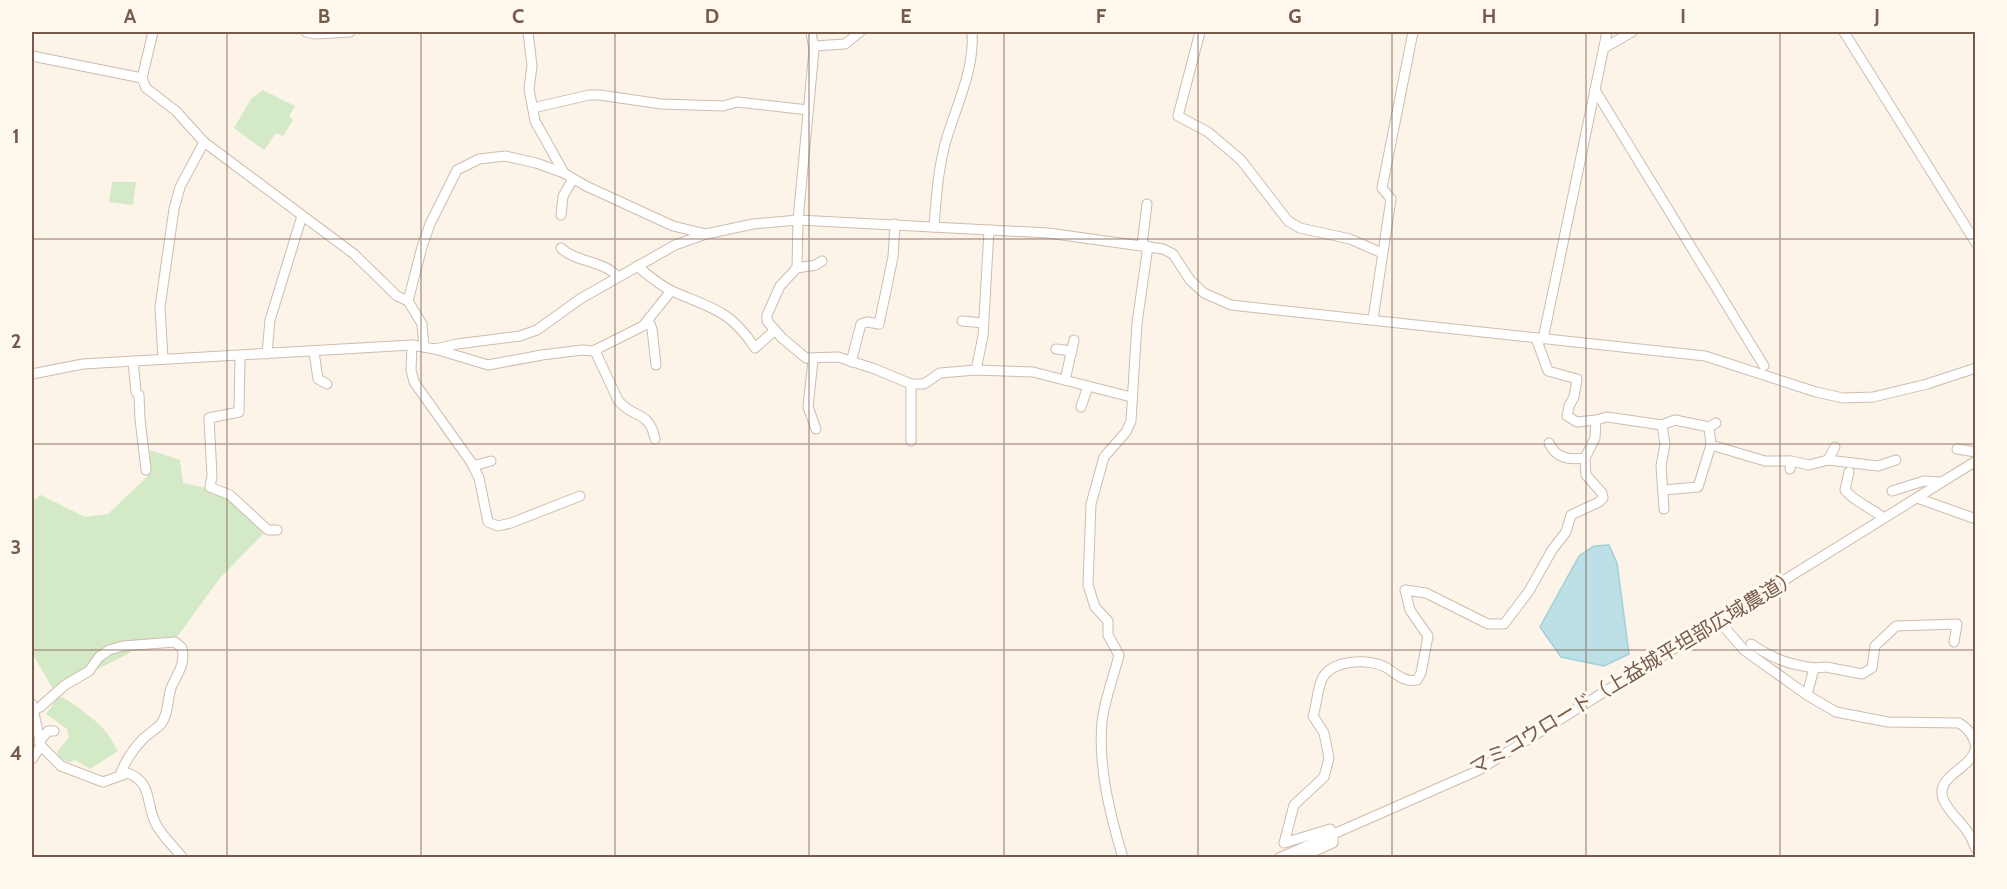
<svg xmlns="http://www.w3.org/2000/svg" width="2007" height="889" font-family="Cabin,'Noto Sans JP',sans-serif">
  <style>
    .green { fill: #d4eac6 }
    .water { fill: #bce0e6; stroke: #a2d0d8; stroke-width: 1.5 }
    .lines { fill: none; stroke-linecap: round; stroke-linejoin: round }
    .minor-casing { stroke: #cebcae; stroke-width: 11 }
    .minor { stroke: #fff; stroke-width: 9 }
    .grid { fill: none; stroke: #765b4c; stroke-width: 1.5; stroke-opacity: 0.55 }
    .labels { text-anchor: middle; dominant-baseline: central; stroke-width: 6; stroke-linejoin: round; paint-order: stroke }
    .street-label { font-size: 20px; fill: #765b4c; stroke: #fff8ee }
    .neatline { fill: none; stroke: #765b4c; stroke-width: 2 }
    .grid-label { font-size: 20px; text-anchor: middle; font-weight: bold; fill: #765b4c }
  </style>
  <rect width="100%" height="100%" fill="#fcf4e8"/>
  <g class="green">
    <path d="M263,90L295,106L289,116L293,120L283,136L276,133L264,150L234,128L251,99Z"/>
    <path d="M112,182H136L133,205L109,202Z"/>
    <path d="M150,450L180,460L183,483L205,488L232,500L264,533L220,578L177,637L152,638L126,655L54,691L32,653V501L41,495L85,517L108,514L148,476Z"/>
    <path d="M59,696C69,700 75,705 83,711C102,726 106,729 118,751L90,769L75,760L70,762L60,759L57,752L69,737L67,729L46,714Z"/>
  </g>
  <path class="water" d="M1609,545L1617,563L1629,654L1604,666L1561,657L1540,627L1579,556L1594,546Z"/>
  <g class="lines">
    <g class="minor-casing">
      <g id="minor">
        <path d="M306,32L315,34L350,32"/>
        <path d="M528,32L532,66L529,89L535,121L564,173"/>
        <path d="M811,32L814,50L798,220L797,268L780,286L767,315V321L782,338L806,358L838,357L875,369L911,384H924L940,373L976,370L1033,372L1131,397"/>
        <path d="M1200,32L1178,116L1208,132L1241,160L1288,221L1300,228L1350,239L1382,253"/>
        <path d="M1844,32L1976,243"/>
        <path d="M814,46L845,44L860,32"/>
        <path d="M1604,48L1632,32"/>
        <path d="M32,56L142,78L146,88L176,111L204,142L180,187L174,209L160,307L163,359"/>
        <path d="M142,78L153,32"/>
        <path d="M1595,90L1764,366"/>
        <path d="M533,108L589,95H600L661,104L723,106L737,102L808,110"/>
        <path d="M204,142L354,254L397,296L408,301L422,324L424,347"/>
        <path d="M561,215L563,196L573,179"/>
        <path d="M934,227C936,199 938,171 945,144C955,108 975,70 972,32"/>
        <path d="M1142,245L1147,204"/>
        <path d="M561,248C577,263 603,260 618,277"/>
        <path d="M637,266C648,275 659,285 672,291C710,308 730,309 755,348L775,330"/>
        <path d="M797,268L816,265L822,261"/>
        <path d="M408,301L422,247L430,224L457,170L479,159L505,156L536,163L564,173L586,186L673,226L706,234"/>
        <path d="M1373,319L1391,199L1382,188L1413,32"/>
        <path d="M648,320L652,329L656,365"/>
        <path d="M962,321L984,323"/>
        <path d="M1543,339L1607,32"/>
        <path d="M412,345L411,370L414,382L471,462L479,478L488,522L498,526L511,523L580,496"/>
        <path d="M435,349L488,365L542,355L582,350L593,351L643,326L671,291"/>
        <path d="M1056,349L1072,351"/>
        <path d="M595,351L618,400C632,419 649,409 655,439"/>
        <path d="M314,352L318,379L327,384"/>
        <path d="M267,354L270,320L302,216"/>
        <path d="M240,356L239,412L209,418L212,476L210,487L230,495L268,530H277"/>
        <path d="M813,360L808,407L816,429"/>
        <path d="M133,361L136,392L139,395L140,419L146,470"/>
        <path d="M851,362L861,324L867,322L879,324L893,257L895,224"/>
        <path d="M976,370L983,336L989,230"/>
        <path d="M32,374L83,364L412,345L435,349L457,344L520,336L537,330L580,299L675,245L706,234L753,224L798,220L1048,233L1163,249L1173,254L1190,280L1204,293L1231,305L1705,356L1816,392L1843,398L1873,397L1927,384L1976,368"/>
        <path d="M1065,380L1074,340"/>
        <path d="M911,384V441"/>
        <path d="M1081,407L1088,386"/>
        <path d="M1596,420L1607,417L1662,425L1675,420L1709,427L1716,423"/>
        <path d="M1662,425L1665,444L1661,466L1664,509"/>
        <path d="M1549,443C1556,459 1570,460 1585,458"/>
        <path d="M1711,445L1765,461H1791"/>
        <path d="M1957,449L1976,452"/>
        <path d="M1828,460L1835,447"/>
        <path d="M473,466L491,461"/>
        <path d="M1790,469L1791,461L1809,465L1828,460L1878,466L1896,460"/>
        <path d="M1849,472L1845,490C1853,501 1873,509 1884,518"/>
        <path d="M1663,490L1698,487L1711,445L1709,427"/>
        <path d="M1892,491L1924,481L1942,482"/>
        <path d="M1917,498L1976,519"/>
        <path d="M1719,621L1744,650L1807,695L1836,712L1888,722L1959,723C1969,729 1974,736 1976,747"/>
        <path d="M1751,644C1774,659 1787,664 1814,668"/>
        <path d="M1807,695L1814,668L1826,667L1862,674L1872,668L1875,646L1896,626L1957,624L1954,642"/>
        <path d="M32,704L41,746L61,766L103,782L128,773C154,784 145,804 156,824C162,836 174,847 183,858"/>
        <path d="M34,710L40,707L65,685L89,671L99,657L109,650L123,646L175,642L182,648C186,664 177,674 171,688C167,700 169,713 161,724C156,729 148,734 143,739C133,749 125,762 120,775"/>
        <path d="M39,742L48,731H54"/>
        <path d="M1976,748C1972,761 1961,767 1951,776C1927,796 1957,816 1967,831C1971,836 1973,843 1976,849"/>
        <path d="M32,759L41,746"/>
        <path d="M1123,858C1110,815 1098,767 1102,722C1104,701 1114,676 1119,655L1108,635V621L1095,607L1088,585L1091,504L1104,457L1126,432L1131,421L1137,323L1148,246"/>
        <path d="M1279,858L1477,771L1976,461"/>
        <path d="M1299,858L1333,843V835L1330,829L1284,843L1294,805L1324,777L1329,758L1324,733L1313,716C1317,704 1317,690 1322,679C1332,659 1370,658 1387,668C1396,674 1405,683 1417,680L1421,673L1428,636L1410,610L1405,590L1426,593L1488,624H1504L1529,591L1552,550L1566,532L1571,515L1599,502L1603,498L1602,493L1586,475L1585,458L1595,438L1596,420L1577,422L1567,416L1569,406L1574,397L1577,379L1548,371L1536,338"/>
      </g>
    </g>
    <use href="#minor" class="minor"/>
  </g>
  <path class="grid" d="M227,32V858M421,32V858M615,32V858M809,32V858M1004,32V858M1198,32V858M1392,32V858M1586,32V858M1780,32V858M32,239H1976M32,444H1976M32,650H1976"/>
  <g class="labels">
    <g class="street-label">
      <text transform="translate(1634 672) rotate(-31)">マミコウロード（上益城平坦部広域農道）</text>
    </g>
  </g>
  <rect width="2007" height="889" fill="none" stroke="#fff8ee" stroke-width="66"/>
  <rect x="33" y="33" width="1941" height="823" class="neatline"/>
  <g class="grid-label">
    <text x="130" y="23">A</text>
    <text x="324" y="23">B</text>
    <text x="518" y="23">C</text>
    <text x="712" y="23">D</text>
    <text x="906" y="23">E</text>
    <text x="1101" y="23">F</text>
    <text x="1295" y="23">G</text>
    <text x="1489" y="23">H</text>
    <text x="1683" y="23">I</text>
    <text x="1877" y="23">J</text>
    <text x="16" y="143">1</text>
    <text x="16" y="348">2</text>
    <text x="16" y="554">3</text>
    <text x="16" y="760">4</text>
  </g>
</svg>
